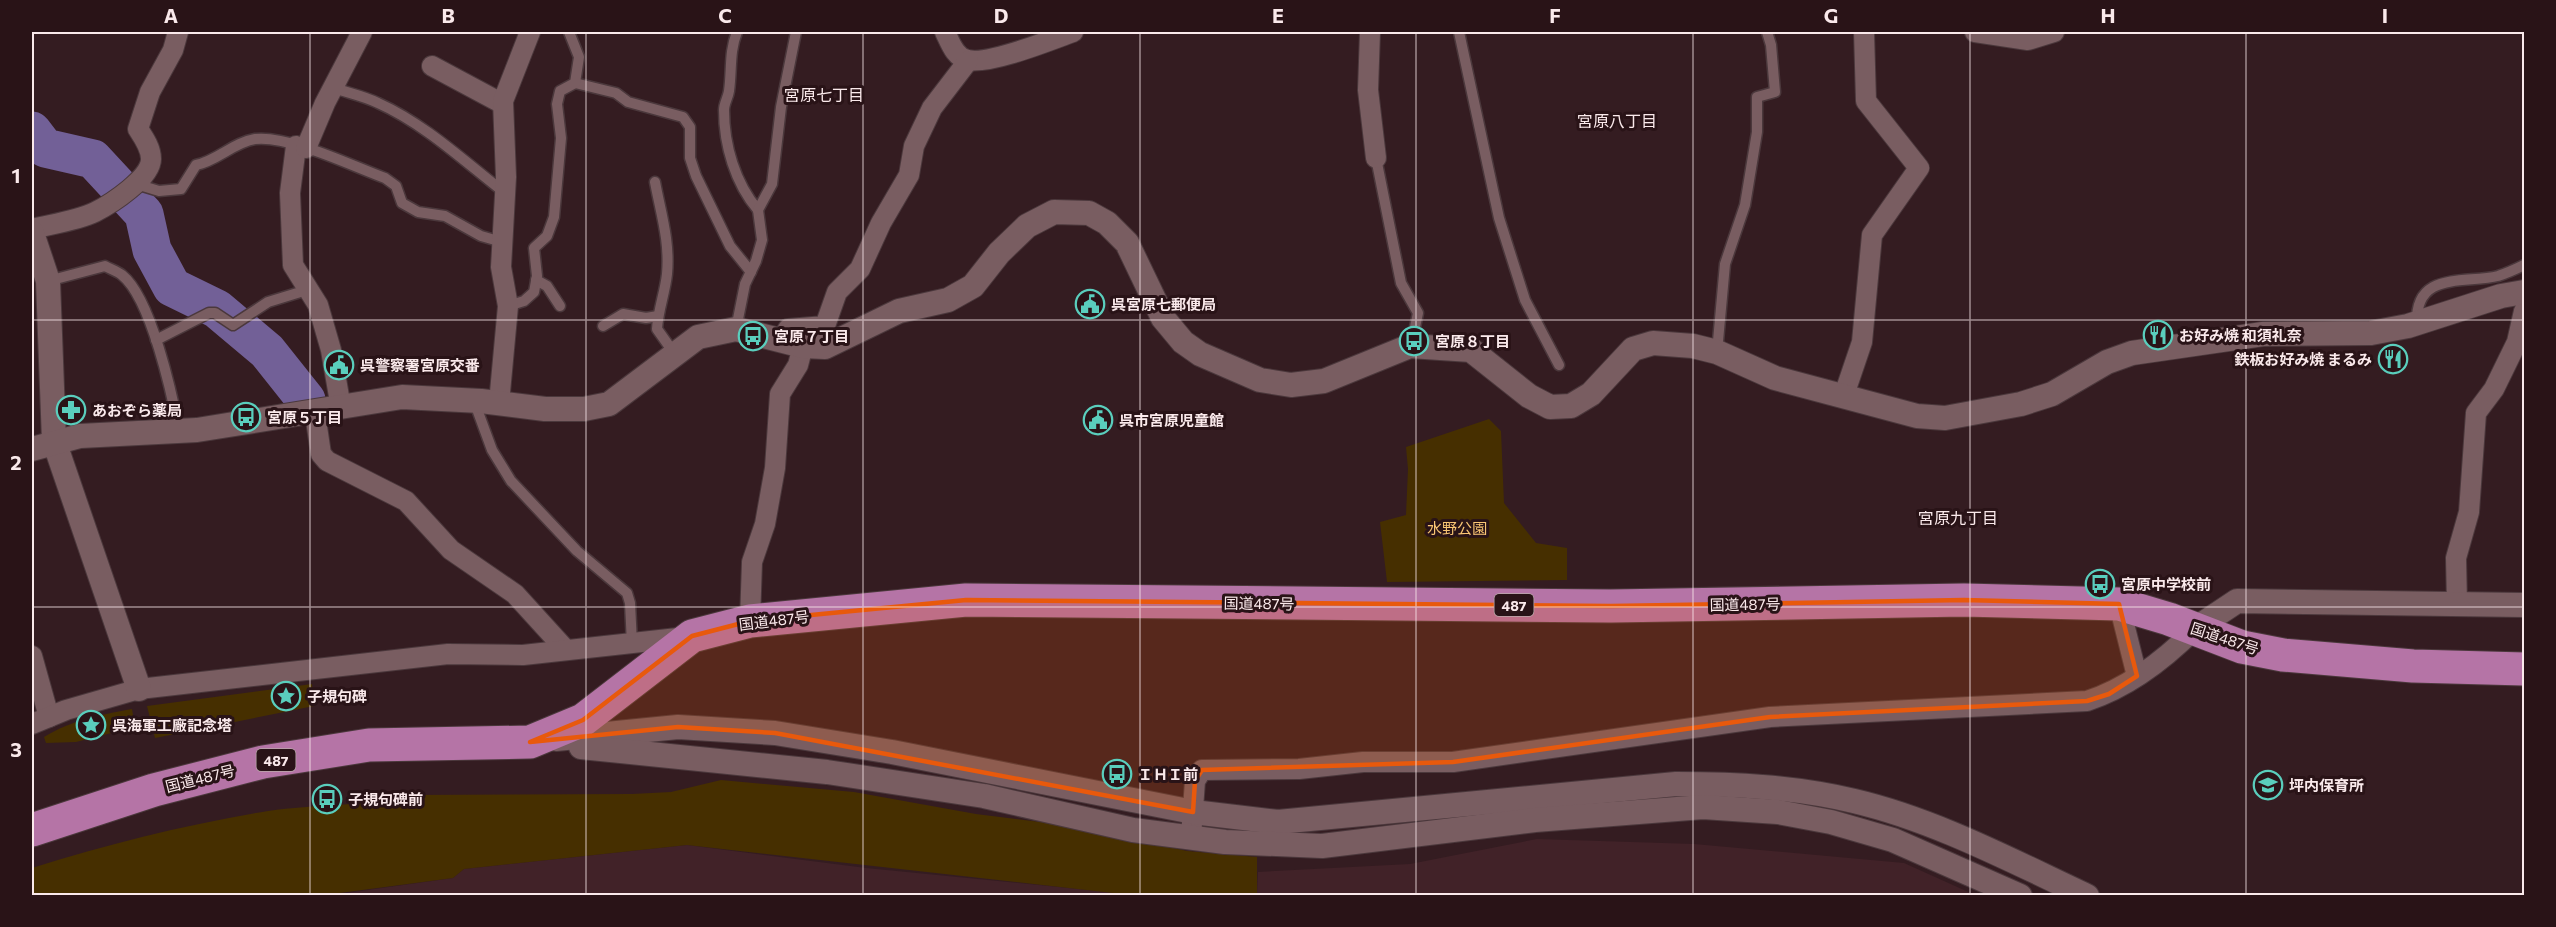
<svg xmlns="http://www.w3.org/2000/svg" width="2556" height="927" font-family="Commissioner,'Noto Sans JP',sans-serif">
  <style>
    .built { fill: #412228 }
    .green { fill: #462f00 }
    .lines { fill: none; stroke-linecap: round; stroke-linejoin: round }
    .river { stroke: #726097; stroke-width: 39 }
    .service-casing { stroke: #4b383c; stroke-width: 13 }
    .minor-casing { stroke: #4b383c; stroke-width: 22 }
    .tertiary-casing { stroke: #4b383c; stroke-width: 26 }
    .trunk-casing { stroke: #4b383c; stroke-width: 35 }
    .service { stroke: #795d61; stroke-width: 10 }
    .minor { stroke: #795d61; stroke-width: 20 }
    .tertiary { stroke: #795d61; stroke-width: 24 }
    .trunk { stroke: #b574a6; stroke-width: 33 }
    .marked { fill: #e8590c; fill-opacity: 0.2; stroke: #e8590c; stroke-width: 4.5; stroke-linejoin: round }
    .grid { fill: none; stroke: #fae9eb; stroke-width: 1.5; stroke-opacity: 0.55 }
    .labels { text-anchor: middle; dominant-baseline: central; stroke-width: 6; stroke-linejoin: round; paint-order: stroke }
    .shield { fill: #291317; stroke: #bba9ab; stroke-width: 1.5 }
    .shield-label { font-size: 14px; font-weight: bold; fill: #fae9eb }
    .poi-label { font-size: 15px; font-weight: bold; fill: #fae9eb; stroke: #291317; text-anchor: start }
    .park-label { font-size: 15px; fill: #fac674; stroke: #291317 }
    .street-label { font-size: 15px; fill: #fae9eb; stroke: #291317 }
    .neighbourhood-label { font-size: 16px; fill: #fae9eb; stroke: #291317 }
    .neatline { fill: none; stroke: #fae9eb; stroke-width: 2 }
    .grid-label { font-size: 20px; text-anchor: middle; font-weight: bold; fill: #fae9eb }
  </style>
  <rect width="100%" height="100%" fill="#341c21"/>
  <g class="built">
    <path d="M1537,839L1694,844L1904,863L1975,895L1257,896L1258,872L1410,864Z"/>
    <path d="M687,845L866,868L1139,895L325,896L453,878L464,869Z"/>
  </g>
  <g class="green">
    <path d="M1489,419L1501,431L1504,503L1536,543L1567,548V580L1387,582L1380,522L1406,515L1408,469L1406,447Z"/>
    <path d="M312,684L314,706L155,738L147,706Z"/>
    <path d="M132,709L135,727L76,742L46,743L44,737C72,720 100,715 132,709Z"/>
    <path d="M721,780L854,792L976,814L1073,826L1187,851L1257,857V895L1139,896L687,845L464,869L453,878L325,895L32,896V868C109,844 188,824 268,811C315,804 362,807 408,795L632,794L671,792Z"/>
  </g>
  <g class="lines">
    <path class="river" d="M32,131L45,148L93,159L144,214L152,250L172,287L217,309L267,351L306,400"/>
    <g class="service-casing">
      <g id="service">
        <path d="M737,32C729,52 732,70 729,91C728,98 724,103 724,110C724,145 735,183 758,210"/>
        <path d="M1459,32L1499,218L1525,300L1559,365"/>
        <path d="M575,83L616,93L628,102L683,117L690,127V158L696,176L730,246L751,272"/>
        <path d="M334,88C348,93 364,96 378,103C425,124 465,162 505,193"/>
        <path d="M1376,158L1401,283L1418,313L1411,346"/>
        <path d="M655,182C661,214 670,241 667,274C665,293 658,310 657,329L674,353"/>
        <path d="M136,184L159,191L181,189L196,165C217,161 234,142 255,139C289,135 352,166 385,178L396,186L402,203L418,212L445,216L481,236L502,242"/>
        <path d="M536,280L547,286L560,306"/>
        <path d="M48,281L105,266C110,269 117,271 122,275C151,298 172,394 179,431"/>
        <path d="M508,306L524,301L534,292L537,276L534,248L547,236L554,217L561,138L557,104L560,91L575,83L579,57L569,32"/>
        <path d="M2417,323C2415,271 2464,284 2498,276C2507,273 2516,269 2524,265"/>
        <path d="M603,326L623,314L646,318L658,316"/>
        <path d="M736,329L745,284L756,261L762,240L758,210L772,184L781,107L796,32"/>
        <path d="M156,340L209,313H215L233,325L268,302L307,290"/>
        <path d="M1717,352L1725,264L1745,205L1757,132V97L1775,92L1771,45L1767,32"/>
        <path d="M474,401L492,450L511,481L577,551L627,593L630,603L632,644"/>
      </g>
    </g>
    <g class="minor-casing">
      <g id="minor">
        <path d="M945,32C950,42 955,58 968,60C989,65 1051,40 1073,32"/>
        <path d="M1370,32L1368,90L1376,158"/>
        <path d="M1975,32L2028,40L2054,32"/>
        <path d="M432,66L503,104"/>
        <path d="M296,146L290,193L293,265L318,305L331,350L341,408"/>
        <path d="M306,148L325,103L362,32"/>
        <path d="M32,229C52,224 76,221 95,212C111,204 151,178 151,159C151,148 144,138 138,129L150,92L173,50L178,32"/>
        <path d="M781,341L788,329L825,326L837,292L860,269L881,223L909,175L914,146L932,108L968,61"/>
        <path d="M1844,395L1862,342L1872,235L1919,168L1866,101L1864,32"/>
        <path d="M499,403L508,306L501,267L506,177L503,101L530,32"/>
        <path d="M315,413L321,454L327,461L406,501L451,550L515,594L565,649"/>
        <path d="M2119,604L2137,676"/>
        <path d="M2457,604L2456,558L2469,512L2476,413L2494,389L2517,342L2524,311"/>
        <path d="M750,621L752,562L765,524L775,468L780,394L798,365L803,346"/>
        <path d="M32,656L49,717"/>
        <path d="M32,724L66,710L139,689L448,654L523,655L687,637"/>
        <path d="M1191,837L1195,781L1202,770L1299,769L1363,762H1453L1770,717L2087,701C2127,688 2165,659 2195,629"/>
      </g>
    </g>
    <g class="tertiary-casing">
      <g id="tertiary">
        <path d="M32,233L48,281L54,441L139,689"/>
        <path d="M32,449L80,436L197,430L402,397L481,401L545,409H584L609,404L698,337L736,329L803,346L825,347L899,311L948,300L973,286L999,253L1027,226L1054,212L1089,213L1107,223L1127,243L1163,318L1183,342L1200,354L1260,380L1291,385L1324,381L1410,346L1471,350L1529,396L1550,407L1571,406L1591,394L1633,349L1653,343L1693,346L1717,352L1775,378L1917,416L1945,418L2021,404L2052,394L2107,362L2132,353L2263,334L2371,333L2408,326L2501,296L2524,292"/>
        <path d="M2195,629L2237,601L2524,605"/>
        <path d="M556,739L678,727L775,733L892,752L1193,812L1278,822L1676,784C1736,784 1795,787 1854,801C1935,820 2012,861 2087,896"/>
        <path d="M581,747L827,772L984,796L1133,830L1225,842L1322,846L1535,820L1703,807L1778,812L1831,822L1893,840L2020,896"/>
      </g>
    </g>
    <g class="trunk-casing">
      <path id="trunk" d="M32,830L154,790L263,762L369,745L530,742L583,720L692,636L750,621L966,600L1611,606L1964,600L2119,604L2169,619L2242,647L2283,655L2413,666L2524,669"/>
    </g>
    <use href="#service" class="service"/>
    <use href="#minor" class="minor"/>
    <use href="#tertiary" class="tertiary"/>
    <use href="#trunk" class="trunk"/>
  </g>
  <path class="marked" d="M966,600L1611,606L1964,600L2119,604L2137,676L2109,694L2087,701L1770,717L1453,762L1202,770L1195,781L1193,812L775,733L678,727L530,742L583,720L692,636L750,621Z"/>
  <path class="grid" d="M310,32V896M586,32V896M863,32V896M1140,32V896M1416,32V896M1693,32V896M1970,32V896M2246,32V896M32,320H2524M32,607H2524"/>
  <defs>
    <g id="civic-ring" transform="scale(1.5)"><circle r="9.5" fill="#291317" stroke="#5acebd" stroke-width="1.5"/><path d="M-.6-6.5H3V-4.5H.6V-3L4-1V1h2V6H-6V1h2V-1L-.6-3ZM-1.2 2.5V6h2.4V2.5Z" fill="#5acebd"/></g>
    <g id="restaurant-ring" transform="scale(1.5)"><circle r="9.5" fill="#291317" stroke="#5acebd" stroke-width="1.5"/><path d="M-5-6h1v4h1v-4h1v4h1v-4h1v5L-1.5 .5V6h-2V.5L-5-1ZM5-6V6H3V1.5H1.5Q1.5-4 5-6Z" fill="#5acebd"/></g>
    <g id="bus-ring" transform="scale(1.5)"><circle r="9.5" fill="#291317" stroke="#5acebd" stroke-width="1.5"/><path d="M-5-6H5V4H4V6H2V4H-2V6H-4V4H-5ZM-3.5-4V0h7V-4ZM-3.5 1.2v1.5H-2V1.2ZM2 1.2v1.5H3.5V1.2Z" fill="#5acebd"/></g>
    <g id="pharmacy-ring" transform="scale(1.5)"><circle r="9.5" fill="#291317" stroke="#5acebd" stroke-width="1.5"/><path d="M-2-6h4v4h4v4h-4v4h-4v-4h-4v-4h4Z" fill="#5acebd"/></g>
    <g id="sight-ring" transform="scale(1.5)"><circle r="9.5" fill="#291317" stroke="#5acebd" stroke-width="1.5"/><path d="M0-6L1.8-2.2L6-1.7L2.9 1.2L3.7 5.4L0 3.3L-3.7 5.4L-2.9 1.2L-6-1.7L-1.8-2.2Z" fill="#5acebd"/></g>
    <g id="school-ring" transform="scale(1.5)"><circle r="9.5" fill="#291317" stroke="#5acebd" stroke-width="1.5"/><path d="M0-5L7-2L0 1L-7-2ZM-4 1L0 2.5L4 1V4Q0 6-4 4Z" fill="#5acebd"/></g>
  </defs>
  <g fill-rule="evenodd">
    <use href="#civic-ring" x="1090" y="304"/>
    <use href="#restaurant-ring" x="2158" y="335"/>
    <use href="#bus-ring" x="753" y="336"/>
    <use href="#bus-ring" x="1414" y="341"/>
    <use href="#restaurant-ring" x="2393" y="359"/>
    <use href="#civic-ring" x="339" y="365"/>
    <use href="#pharmacy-ring" x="71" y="410"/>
    <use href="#bus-ring" x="246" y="417"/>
    <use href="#civic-ring" x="1098" y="420"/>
    <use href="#bus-ring" x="2100" y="584"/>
    <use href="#sight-ring" x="286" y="696"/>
    <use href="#sight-ring" x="91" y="725"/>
    <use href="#bus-ring" x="1117" y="774"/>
    <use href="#school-ring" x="2268" y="785"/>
    <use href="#bus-ring" x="327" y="799"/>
  </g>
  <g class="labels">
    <g class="shield">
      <rect x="1494.5" y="594" width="39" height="22" rx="4.5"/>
      <rect x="256.5" y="749" width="39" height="22" rx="4.5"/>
    </g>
    <g class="shield-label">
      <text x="1514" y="605">487</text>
      <text x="276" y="760">487</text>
    </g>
    <g class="poi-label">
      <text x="1111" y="304">呉宮原七郵便局</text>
      <text x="2179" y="335">お好み焼 和須礼奈</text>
      <text x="774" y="336">宮原７丁目</text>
      <text x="1435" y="341">宮原８丁目</text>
      <text x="2372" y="359" text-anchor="end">鉄板お好み焼 まるみ</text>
      <text x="360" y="365">呉警察署宮原交番</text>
      <text x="92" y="410">あおぞら薬局</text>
      <text x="267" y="417">宮原５丁目</text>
      <text x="1119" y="420">呉市宮原児童館</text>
      <text x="2121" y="584">宮原中学校前</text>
      <text x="307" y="696">子規句碑</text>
      <text x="112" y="725">呉海軍工廠記念塔</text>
      <text x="1138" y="774">ＩＨＩ前</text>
      <text x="2289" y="785">坪内保育所</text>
      <text x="348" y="799">子規句碑前</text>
    </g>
    <g class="park-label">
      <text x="1457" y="528">水野公園</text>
    </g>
    <g class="street-label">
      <text transform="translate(1259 603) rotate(1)">国道487号</text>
      <text transform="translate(1745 604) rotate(-1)">国道487号</text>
      <text transform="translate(774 620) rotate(-7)">国道487号</text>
      <text transform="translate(2225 638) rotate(18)">国道487号</text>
      <text transform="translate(200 778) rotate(-14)">国道487号</text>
    </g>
    <g class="neighbourhood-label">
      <text x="824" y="94">宮原七丁目</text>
      <text x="1617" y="120">宮原八丁目</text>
      <text x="1958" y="517">宮原九丁目</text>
    </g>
  </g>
  <rect width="2556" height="927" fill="none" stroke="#291317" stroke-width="66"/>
  <rect x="33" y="33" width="2490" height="861" class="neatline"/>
  <g class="grid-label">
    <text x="171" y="23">A</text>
    <text x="448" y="23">B</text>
    <text x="725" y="23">C</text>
    <text x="1001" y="23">D</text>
    <text x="1278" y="23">E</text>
    <text x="1555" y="23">F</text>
    <text x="1831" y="23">G</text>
    <text x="2108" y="23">H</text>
    <text x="2385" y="23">I</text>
    <text x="16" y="183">1</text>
    <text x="16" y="470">2</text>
    <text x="16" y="757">3</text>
  </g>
</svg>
